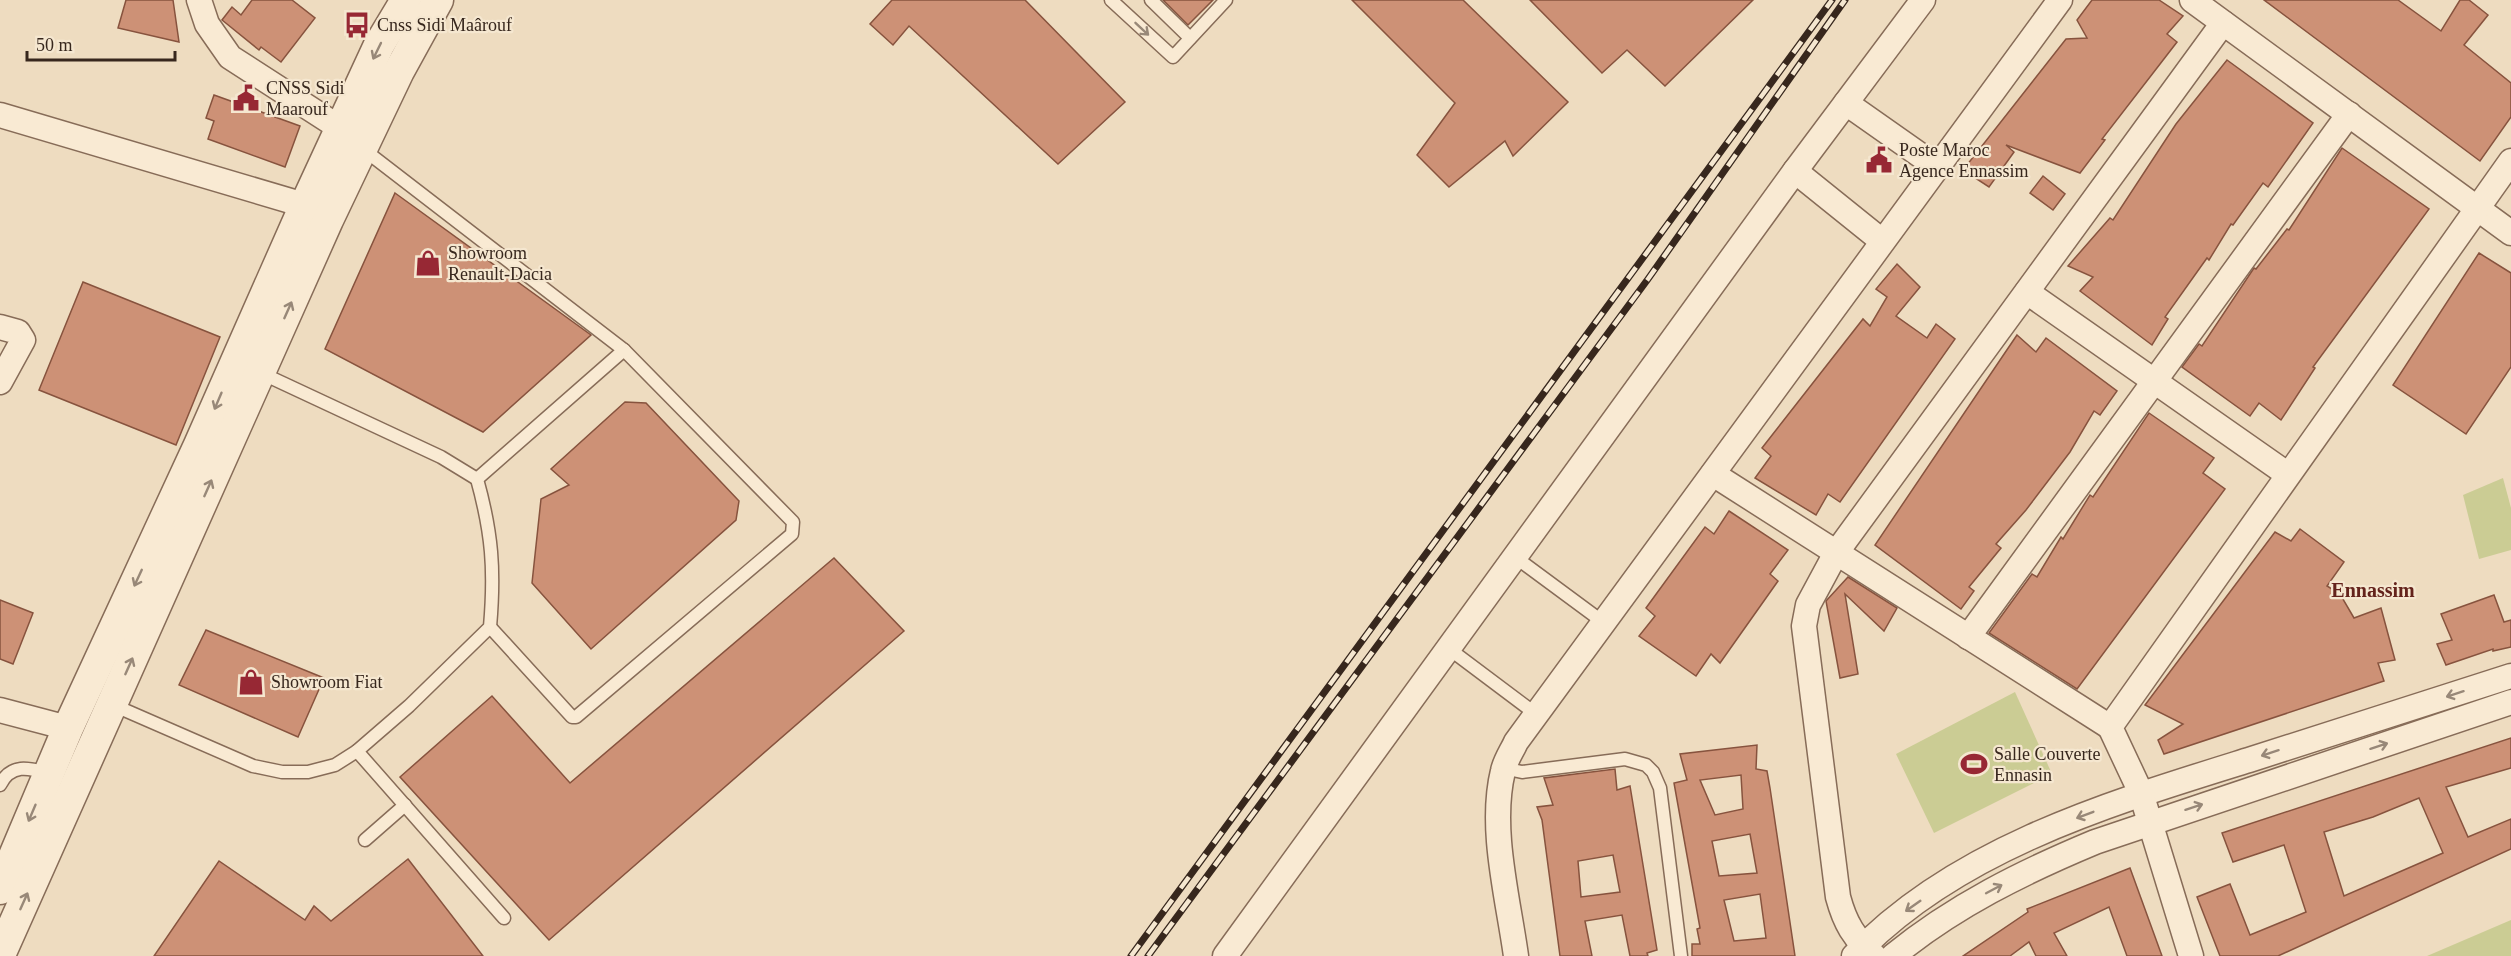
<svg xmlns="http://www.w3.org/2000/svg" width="2511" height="956" font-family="Georgia,serif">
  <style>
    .green { fill: #cbcc94 }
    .building { fill: #cd9176; stroke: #87533e; stroke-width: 1.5; fill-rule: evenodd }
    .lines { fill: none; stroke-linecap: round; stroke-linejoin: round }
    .service-casing { stroke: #876c58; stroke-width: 15 }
    .minor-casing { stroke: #876c58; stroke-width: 27 }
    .tertiary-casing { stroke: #876c58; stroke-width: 33 }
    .service { stroke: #f9ead3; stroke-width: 12 }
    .minor { stroke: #f9ead3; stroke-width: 24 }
    .tertiary { stroke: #f9ead3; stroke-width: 30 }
    .rail-casing { stroke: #37271d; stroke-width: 7 }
    .rail { stroke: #f5e7d0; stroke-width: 4.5; stroke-dasharray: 14; stroke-linecap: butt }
    .oneway { stroke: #988878 }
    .labels { text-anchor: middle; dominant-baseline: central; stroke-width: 4.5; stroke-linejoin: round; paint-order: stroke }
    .poi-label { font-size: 18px; fill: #37271d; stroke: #f5e7d0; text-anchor: start }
    .neighbourhood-label { font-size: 20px; font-weight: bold; fill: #64231c; stroke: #f5e7d0 }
  </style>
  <rect width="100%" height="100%" fill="#eedcc0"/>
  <g class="green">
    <path d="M2503,478L2511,508V550L2479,559L2463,495Z"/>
    <path d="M2015,692L2052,774L1934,833L1896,754Z"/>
    <path d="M2511,920V956H2427Z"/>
  </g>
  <g class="building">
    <path d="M126,0H173L179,42L118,28Z"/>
    <path d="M252,0H292L315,18L281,62L261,47L259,50L222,20L232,7L241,15Z"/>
    <path d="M892,0H1025L1125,102L1058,164L909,26L893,45L870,24Z"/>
    <path d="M1163,0H1213L1188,25Z"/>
    <path d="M1352,0H1463L1568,102L1513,156L1505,141L1449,187L1417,155L1455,103Z"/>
    <path d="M1530,0H1753L1665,86L1627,50L1602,73Z"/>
    <path d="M2092,0H2159L2183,16L2167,34L2177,42L2102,139L2105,140L2080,173L2006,145L2014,152L1989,187L1963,170L2066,39L2087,38L2077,20Z"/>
    <path d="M2264,0H2398L2441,31L2460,0H2469L2488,15L2464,45L2511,83V117L2480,161Z"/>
    <path d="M2227,60L2313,123L2268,187L2263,183L2233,225L2231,224L2209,260L2207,258L2165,317L2168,319L2152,345L2080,291L2093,277L2068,266L2110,218L2113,220L2176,124Z"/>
    <path d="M214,95L300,126L285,167L208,139L214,121L206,118Z"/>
    <path d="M2342,148L2429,209L2313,367L2315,368L2281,420L2259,403L2250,416L2182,367L2199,344L2202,346L2254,268L2256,269L2287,229L2289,230Z"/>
    <path d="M2043,176L2065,194L2053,210L2030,193Z"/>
    <path d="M395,193L591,335L483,432L325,349Z"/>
    <path d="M2479,253L2511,273V367L2466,434L2393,385Z"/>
    <path d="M1897,264L1920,287L1896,316L1927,338L1936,324L1955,339L1840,502L1828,494L1816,515L1755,478L1771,456L1762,448L1863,319L1870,326L1887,297L1876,289Z"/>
    <path d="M83,282L220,337L176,445L39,390Z"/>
    <path d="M2017,335L2036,352L2046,338L2117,391L2100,415L2094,411L2070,452L2026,510L1996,544L2001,548L1969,587L1974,591L1961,609L1875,545Z"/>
    <path d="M625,402L646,403L739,501L736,520L591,649L532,583L541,499L569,485L551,469Z"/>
    <path d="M2149,413L2214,458L2203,473L2225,489L2077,689L1989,633L2032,574L2037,577L2061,537L2063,539L2090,495L2093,497Z"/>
    <path d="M1729,511L1788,550L1770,574L1778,581L1720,663L1711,654L1696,676L1639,636L1655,616L1646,608L1705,527L1714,534Z"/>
    <path d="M2300,529L2344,562L2327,586L2340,594L2354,618L2381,608L2395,660L2378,663L2384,681L2164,754L2158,740L2183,724L2145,705L2275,532L2291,541Z"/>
    <path d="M834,558L904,631L549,940L400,777L492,696L570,783Z"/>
    <path d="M1848,577L1897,608L1884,631L1845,594L1858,674L1840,678L1826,601Z"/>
    <path d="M2494,595L2504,622L2511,620V647L2493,651V649L2446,665L2437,644L2452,640L2441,614Z"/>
    <path d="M0,600L33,613L13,664L0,659Z"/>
    <path d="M206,630L324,678L298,737L179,685Z"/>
    <path d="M2511,738V768L2446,787L2468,837L2511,819V849L2278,956H2220L2197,897L2230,884L2250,935L2306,912L2284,845L2233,862L2222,833ZM2419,798L2443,853L2344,896L2324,832L2373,817Z"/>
    <path d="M1757,745L1756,769L1767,771L1770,788L1795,956H1692V944H1700L1697,929L1700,928L1674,783L1687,780L1680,754ZM1741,775L1743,809L1715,815L1700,780ZM1750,834L1757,873L1719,876L1712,841ZM1760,894L1766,938L1734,941L1724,900Z"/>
    <path d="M1615,769L1617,790L1630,786L1657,950L1647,953L1648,956H1630L1622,915L1585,921L1592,956H1560L1542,820L1537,807L1553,805L1544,778ZM1613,855L1620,892L1581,897L1578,861Z"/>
    <path d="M408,859L483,956H154L219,861L305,920L314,906L331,921Z"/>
    <path d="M2130,868L2162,956H2127L2109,907L2054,933L2067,956H2036L2029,942L2010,956H1963L2028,912L2027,909Z"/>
  </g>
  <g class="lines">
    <g class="service-casing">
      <g id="service">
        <path d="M1111,0L1173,57L1226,0"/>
        <path d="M1151,0L1190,38"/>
        <path d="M363,149L624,350L793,522L792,534L576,717H572L490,627"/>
        <path d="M261,373L441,457L477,479"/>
        <path d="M1515,557L1603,622"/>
        <path d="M1448,648L1536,714"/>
        <path d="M113,705L253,766L282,772H308L335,765L357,751L409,706L490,627C495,570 492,533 477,479L624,350"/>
        <path d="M357,751L504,918"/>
        <path d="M1503,768L1522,772L1625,759L1646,765L1653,772L1660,788L1681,956"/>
        <path d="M0,785C11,763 29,768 48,773"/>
        <path d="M365,840L405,805"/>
      </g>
    </g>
    <g class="minor-casing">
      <g id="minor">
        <path d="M199,0L207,24L230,57L340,128"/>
        <path d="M2192,0L2511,233"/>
        <path d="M1846,103L1937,167"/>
        <path d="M0,115L321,210"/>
        <path d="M1795,171L1882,241"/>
        <path d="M2027,292L2287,474"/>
        <path d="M0,327L18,332L23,340L0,382"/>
        <path d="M1713,474L2110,727"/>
        <path d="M1968,637L2349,114"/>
        <path d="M0,710L68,728"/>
        <path d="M1225,956L1795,171L1923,0"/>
        <path d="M1516,956C1508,898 1489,828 1503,771C1505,761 1512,751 1516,742L2060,0"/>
        <path d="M1854,956C1956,848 2114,802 2252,759C2338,731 2425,704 2511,676"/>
        <path d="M1874,956C1854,938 1845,923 1838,897L1804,626L1808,605L1836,553L2223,23"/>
        <path d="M1893,956C1954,906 2023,872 2095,842L2511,702"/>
        <path d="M2191,956L2141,793L2110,727L2511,161"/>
      </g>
    </g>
    <g class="tertiary-casing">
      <g id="tertiary">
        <path d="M0,889L68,728L199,445L305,205L379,45L406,0"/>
        <path d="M0,955L328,220L399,71L438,0"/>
      </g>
    </g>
    <use href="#service" class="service"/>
    <use href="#minor" class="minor"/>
    <use href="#tertiary" class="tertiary"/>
    <g class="rail-casing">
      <g id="rail">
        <path d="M1131,956L1832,0"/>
        <path d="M1148,956L1648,279L1845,0"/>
      </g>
    </g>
    <use href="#rail" class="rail"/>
  </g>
  <defs><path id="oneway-shaft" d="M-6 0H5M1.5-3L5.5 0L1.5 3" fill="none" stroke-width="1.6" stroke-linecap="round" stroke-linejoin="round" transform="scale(1.5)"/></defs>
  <g class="oneway">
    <use href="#oneway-shaft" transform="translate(1142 29) rotate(43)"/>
    <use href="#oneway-shaft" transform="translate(377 51) rotate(116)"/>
    <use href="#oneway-shaft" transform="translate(288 310) rotate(-66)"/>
    <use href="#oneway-shaft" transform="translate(218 401) rotate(113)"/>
    <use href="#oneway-shaft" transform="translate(208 488) rotate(-66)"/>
    <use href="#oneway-shaft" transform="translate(138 578) rotate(115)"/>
    <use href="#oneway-shaft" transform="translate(129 666) rotate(-66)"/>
    <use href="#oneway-shaft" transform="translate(2455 694) rotate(162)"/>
    <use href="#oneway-shaft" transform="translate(2379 746) rotate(-18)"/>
    <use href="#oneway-shaft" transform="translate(2270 753) rotate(162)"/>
    <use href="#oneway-shaft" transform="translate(2194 807) rotate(-18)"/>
    <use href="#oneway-shaft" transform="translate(32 813) rotate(113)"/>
    <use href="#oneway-shaft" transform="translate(2085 815) rotate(159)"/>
    <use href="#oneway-shaft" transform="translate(1994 889) rotate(-28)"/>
    <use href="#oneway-shaft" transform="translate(24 901) rotate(-66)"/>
    <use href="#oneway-shaft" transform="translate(1913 906) rotate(145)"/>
  </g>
  <defs>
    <g id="bus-bare" transform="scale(2.07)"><path d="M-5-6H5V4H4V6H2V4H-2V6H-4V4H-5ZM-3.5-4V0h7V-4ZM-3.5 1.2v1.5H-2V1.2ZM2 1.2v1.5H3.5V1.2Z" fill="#972834" stroke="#f5e7d0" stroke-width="2.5" paint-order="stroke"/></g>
    <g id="civic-bare" transform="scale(2.07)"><path d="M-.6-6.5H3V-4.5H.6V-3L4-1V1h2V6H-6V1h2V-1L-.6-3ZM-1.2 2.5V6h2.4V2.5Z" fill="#972834" stroke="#f5e7d0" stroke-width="2.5" paint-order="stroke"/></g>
    <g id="shop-bare" transform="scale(2.07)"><path d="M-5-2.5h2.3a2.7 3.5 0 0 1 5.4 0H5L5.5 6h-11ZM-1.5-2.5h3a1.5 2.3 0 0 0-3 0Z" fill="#972834" stroke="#f5e7d0" stroke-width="2.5" paint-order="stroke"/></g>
    <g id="stadium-bare" transform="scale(2.07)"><path d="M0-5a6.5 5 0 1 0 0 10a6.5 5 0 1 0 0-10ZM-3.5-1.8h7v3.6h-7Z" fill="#972834" stroke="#f5e7d0" stroke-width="2.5" paint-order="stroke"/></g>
  </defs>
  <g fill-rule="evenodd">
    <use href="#bus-bare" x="357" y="25"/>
    <use href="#civic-bare" x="246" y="98"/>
    <use href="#civic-bare" x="1879" y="160"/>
    <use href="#shop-bare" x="428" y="263"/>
    <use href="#shop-bare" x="251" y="682"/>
    <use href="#stadium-bare" x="1974" y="764"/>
  </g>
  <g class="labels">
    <g class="poi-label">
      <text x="377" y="25">Cnss Sidi Maârouf</text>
      <text x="266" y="88">CNSS Sidi<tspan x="266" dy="21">Maarouf</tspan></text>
      <text x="1899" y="150">Poste Maroc<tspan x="1899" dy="21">Agence Ennassim</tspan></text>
      <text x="448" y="253">Showroom<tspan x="448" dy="21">Renault-Dacia</tspan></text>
      <text x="271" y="682">Showroom Fiat</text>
      <text x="1994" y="754">Salle Couverte<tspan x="1994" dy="21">Ennasin</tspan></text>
    </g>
    <g class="neighbourhood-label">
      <text x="2373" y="590">Ennassim</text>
    </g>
  </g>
  <path d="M27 51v9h148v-9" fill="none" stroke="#37271d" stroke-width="3"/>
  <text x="36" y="51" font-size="18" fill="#37271d" stroke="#f5e7d0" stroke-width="4.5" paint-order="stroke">50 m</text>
</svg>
